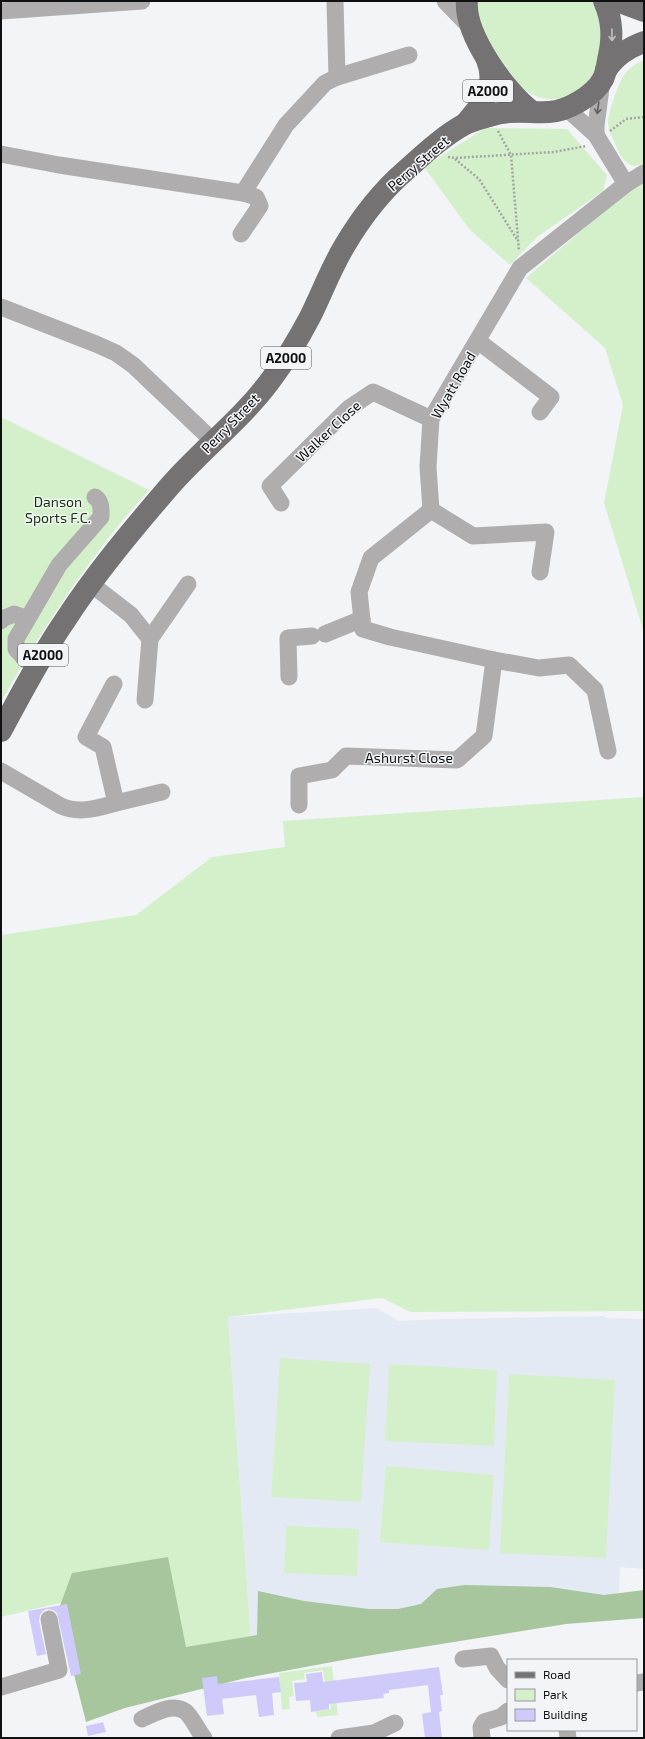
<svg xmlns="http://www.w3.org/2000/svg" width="645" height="1739" font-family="'Exo 2',sans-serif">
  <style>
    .built { fill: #e4eaf4 }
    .green { fill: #d4f0cb }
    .forest { fill: #a7c69d }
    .building { fill: #cecaf9 }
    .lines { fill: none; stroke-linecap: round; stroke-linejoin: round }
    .path { stroke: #a3a4a6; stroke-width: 2.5; stroke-dasharray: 2 2; stroke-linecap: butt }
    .minor { stroke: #afadae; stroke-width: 17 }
    .major { stroke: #757274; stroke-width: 22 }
    .oneway { stroke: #c1c0c3 }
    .oneway2 { stroke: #5f5e60 }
    .labels { text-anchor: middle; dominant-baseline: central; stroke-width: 3; stroke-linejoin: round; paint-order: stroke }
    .shield { fill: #f3f4f8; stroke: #535456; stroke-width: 1 }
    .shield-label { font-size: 13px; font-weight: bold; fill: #0f1011 }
    .street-label { font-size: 14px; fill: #0f1011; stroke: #f3f4f8 }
    .park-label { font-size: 14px; fill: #113900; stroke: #f3f4f8 }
  </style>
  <rect width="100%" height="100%" fill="#f3f4f8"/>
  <path class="built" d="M377,1308L398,1321L443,1319L605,1316L606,1318L644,1319V1569L620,1567L618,1603L253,1668L228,1317Z"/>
  <g class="green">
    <path d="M475,1H592C604,18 602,22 600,41C600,54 598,68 590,79C574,101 541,107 521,86C511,76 485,37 481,25C478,17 477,9 475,1Z"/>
    <path d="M644,60V164L634,166C624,163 620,155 616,146C613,138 608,131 608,122C608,114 619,81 624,75C629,68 637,63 644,60Z"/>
    <path d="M485,128L567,129L607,175L603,191L537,237L510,265L470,230L424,167Z"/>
    <path d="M644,183V633L604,503L623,405L605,348L526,278L628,191Z"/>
    <path d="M1,417L149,490C134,507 118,525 104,544C65,594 32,647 1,702Z"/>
    <path d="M644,797V1311L411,1312L382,1298L228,1317L253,1668L173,1679L148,1585L55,1604L1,1617V935L136,915L212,857L285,847L283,821Z"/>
    <path d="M280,1358L370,1364L361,1502L271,1497Z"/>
    <path d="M389,1364L497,1370L494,1446L385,1441Z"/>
    <path d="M509,1374L615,1380L606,1558L500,1553Z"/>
    <path d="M386,1466L494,1475L489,1550L380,1542Z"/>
    <path d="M286,1526L359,1529L357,1576L284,1573Z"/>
    <path d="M332,1666L338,1715L317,1717L316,1711L331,1709L329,1688H326L323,1670L304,1673L305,1679L292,1681L294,1696L289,1697L290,1709L282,1710L279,1673Z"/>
  </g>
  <path class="forest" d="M168,1557L186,1647L257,1635L258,1591L304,1601L369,1609H398L421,1604L437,1589L464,1585L550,1587L604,1595L644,1590V1618L566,1624L354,1658L246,1678L125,1708L86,1722L58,1611L72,1573Z"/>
  <g class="building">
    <path d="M67,1604L81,1674L71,1676L57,1613L53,1610L47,1609L43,1611L40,1615L39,1621L46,1654L37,1656L28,1611Z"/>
    <path d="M439,1667L443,1695H440L442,1711L439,1712L442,1738H425L422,1714L431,1712L428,1685L389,1690V1693L383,1694L384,1698L329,1704V1709L311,1712L310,1700L296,1701L294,1683L307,1682L306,1674L322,1672L323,1682Z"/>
    <path d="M217,1676L218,1684L279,1677L281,1692L272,1693L274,1715L259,1717L256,1695L222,1699L224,1714L207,1716L202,1678Z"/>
    <path d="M103,1722L106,1732L88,1736L86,1726Z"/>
  </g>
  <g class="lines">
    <g class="path">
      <path d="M498,131L511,155L519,251"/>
      <path d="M610,131L626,119L644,117"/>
      <path d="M448,157L455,158L554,152L586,146"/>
      <path d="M455,159L479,179L518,241"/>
    </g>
    <g class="minor">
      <path d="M445,1L470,27"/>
      <path d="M1,11L142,1"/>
      <path d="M337,77L409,55"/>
      <path d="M566,108L596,135L626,184"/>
      <path d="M596,135V126L602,81"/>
      <path d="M1,154L59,165L243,193"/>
      <path d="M241,234L260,206L256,197L243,193L286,125L325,83L337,77L335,1"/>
      <path d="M1,307L96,344L116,353L133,365L213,441"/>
      <path d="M478,341L551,397L540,412"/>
      <path d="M281,503L270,486L349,408L373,392L431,419"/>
      <path d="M431,510L473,536L546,532L540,572"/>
      <path d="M91,584L131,615L150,639"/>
      <path d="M1,621L2,619L14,614L27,619"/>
      <path d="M325,634L362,619"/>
      <path d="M36,667L26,660L16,649V639L59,565L101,517C101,509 102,502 95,497"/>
      <path d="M289,677L288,638L312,636"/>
      <path d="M145,700L150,639L188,584"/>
      <path d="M608,751L595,690L569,665L539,668L494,660L390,637L363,629L359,592L371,558L431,510L428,467L431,419L520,268L626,184L644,173"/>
      <path d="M1,771L61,806C80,814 97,808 116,803L103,747L86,737L114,684"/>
      <path d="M116,803L162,792"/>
      <path d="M299,805V776L332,770L346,756L457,760L484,736L494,660"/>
      <path d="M463,1659L491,1656L497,1668L508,1680"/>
      <path d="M636,1683L644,1682"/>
      <path d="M1,1687L59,1670L49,1619"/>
      <path d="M142,1719C154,1713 174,1702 186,1712C192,1717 198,1731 204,1738"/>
      <path d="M567,1730L568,1738"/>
      <path d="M339,1738L374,1733L395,1723"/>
      <path d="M482,1738L481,1727L484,1722L501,1717L508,1711"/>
    </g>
    <g class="major">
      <path d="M467,1C464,34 505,91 531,111"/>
      <path d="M617,1L644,11"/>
      <path d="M606,70C616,56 627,48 644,42"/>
      <path d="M465,124C482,104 498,88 487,60"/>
      <path d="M1,731C21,694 40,657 64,622C95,574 132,530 169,487C201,450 241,420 270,381C285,361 298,340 310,317C322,293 331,268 345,245C361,218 382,191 405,171C423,155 443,136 465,124C472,121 481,118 489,116C509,109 528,113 549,112C567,111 594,96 603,79C606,73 607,66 608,60C613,39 613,21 604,1"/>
    </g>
  </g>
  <defs><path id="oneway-shaft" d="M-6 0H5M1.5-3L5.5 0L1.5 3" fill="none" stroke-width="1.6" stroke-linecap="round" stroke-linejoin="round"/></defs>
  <use class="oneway" href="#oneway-shaft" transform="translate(612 35) rotate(89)"/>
  <use class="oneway2" href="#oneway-shaft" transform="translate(598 108) rotate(98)"/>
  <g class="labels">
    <g class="shield">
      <rect x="463" y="80" width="50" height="22" rx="3"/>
      <rect x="261" y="347" width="50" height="22" rx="3"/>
      <rect x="18" y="644" width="50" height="22" rx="3"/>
    </g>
    <g class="shield-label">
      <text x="488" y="91">A2000</text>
      <text x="286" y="358">A2000</text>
      <text x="43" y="655">A2000</text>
    </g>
    <g class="street-label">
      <text transform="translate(418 163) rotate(-41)">Perry Street</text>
      <text transform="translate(453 385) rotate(-60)">Wyatt Road</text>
      <text transform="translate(230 423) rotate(-46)">Perry Street</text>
      <text transform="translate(328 431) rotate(-43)">Walker Close</text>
      <text x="409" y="757">Ashurst Close</text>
    </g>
    <g class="park-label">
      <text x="58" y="501">Danson<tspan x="58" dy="16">Sports F.C.</tspan></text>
    </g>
  </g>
  <rect width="645" height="1739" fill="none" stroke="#0f1011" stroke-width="4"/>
  <rect x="507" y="1659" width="130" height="72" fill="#f3f4f8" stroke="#98999c"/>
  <rect x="515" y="1672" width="20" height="6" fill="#757274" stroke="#98999c"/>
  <text x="543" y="1679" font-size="12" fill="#0f1011">Road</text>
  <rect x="515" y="1689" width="20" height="12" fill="#d4f0cb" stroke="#98999c"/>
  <text x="543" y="1699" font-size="12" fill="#0f1011">Park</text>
  <rect x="515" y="1709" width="20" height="12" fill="#cecaf9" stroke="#98999c"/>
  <text x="543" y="1719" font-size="12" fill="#0f1011">Building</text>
</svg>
